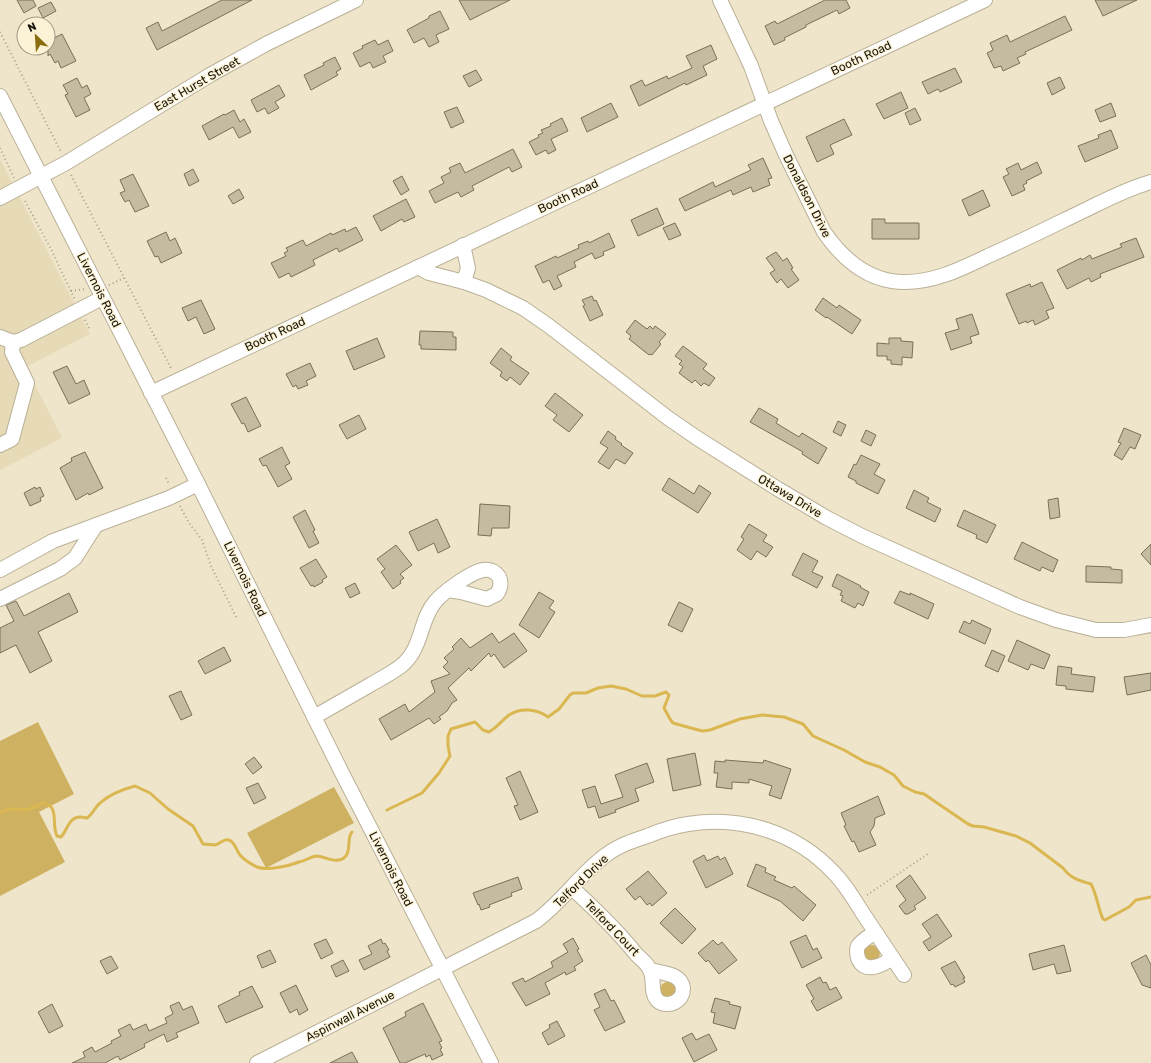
<svg xmlns="http://www.w3.org/2000/svg" width="1151" height="1063" font-family="Rubik,sans-serif">
  <style>
    .built { fill: #e6dab7 }
    .green { fill: #ceb262 }
    .lines { fill: none; stroke-linecap: round; stroke-linejoin: round }
    .stream { stroke: #dab751; stroke-width: 3 }
    .building { fill: #c5bba1; stroke: #797058 }
    .minor-casing { stroke: #b9b096; stroke-width: 16 }
    .path { stroke: #a9a18b; stroke-width: 2; stroke-dasharray: 1 3; stroke-linecap: butt }
    .minor { stroke: #fff; stroke-width: 14 }
    .labels { text-anchor: middle; dominant-baseline: central; stroke-width: 3; stroke-linejoin: round; paint-order: stroke }
    .street-label { font-size: 12px; fill: #17140a; stroke: #fcf3d7 }
  </style>
  <rect width="100%" height="100%" fill="#efe5ca"/>
  <path class="built" d="M0,159L90,334L26,367L62,438L0,470Z"/>
  <g class="green">
    <path d="M38,722L74,794L39,812L65,862L0,896V741Z"/>
    <path d="M334,787L354,823L266,868L247,833Z"/>
    <circle cx="872" cy="953" r="8"/>
    <circle cx="668" cy="990" r="8"/>
  </g>
  <g class="lines">
    <g class="stream">
      <path d="M387,810L422,793L439,773L450,756L448,746V736L451,729L475,722L483,730L489,732C499,726 501,721 509,715C521,707 537,709 548,717L559,709L570,695L573,693H586L598,688L611,686L626,689L642,696H655L666,692L669,695L664,708L670,719L673,723L702,731L710,730L740,719L762,715L784,717L803,724L813,736L844,750L865,762L880,767L894,775L903,786L915,792L924,794L968,824L973,826L984,827L1016,836L1030,843L1063,868C1070,878 1080,881 1091,884C1097,895 1098,908 1103,919L1105,920L1129,907L1136,900L1151,897"/>
      <path d="M0,813C13,806 13,810 25,810C31,809 38,805 44,803C60,807 51,825 57,836L61,837C67,831 69,816 81,817C83,817 85,818 87,818C93,814 95,807 100,803C109,795 124,789 135,786L150,793L168,809L193,826L203,844C207,844 212,845 215,845C220,844 224,838 229,840C235,842 236,850 240,855C244,860 251,864 257,867C267,871 289,866 299,862C305,861 310,857 316,856C325,856 337,865 345,857C352,850 346,839 352,832"/>
    </g>
  </g>
  <g class="building">
    <path d="M17,0H33L36,6L24,13Z"/>
    <path d="M222,0H252L157,50L146,28L158,22L162,31Z"/>
    <path d="M459,0H510L470,20Z"/>
    <path d="M825,0H846L850,8L839,14L837,10L806,25V27L784,38L785,40L774,45L765,26L775,21L777,24Z"/>
    <path d="M1095,0H1137L1103,16Z"/>
    <path d="M51,2L56,11L43,18L38,8Z"/>
    <path d="M440,11L449,29L436,35L439,42L429,47L424,38L414,43L407,30L429,18V16Z"/>
    <path d="M1065,16L1072,30L1025,52L1026,54L1017,58L1020,63L1003,71L1001,66L994,68L987,53L993,50L990,43L1007,35L1010,42Z"/>
    <path d="M62,34L76,61L61,68L58,61L55,63L50,54L48,56V41Z"/>
    <path d="M375,40L378,45L388,40L393,51L383,56L386,62L373,68L370,62L360,67L353,53L363,48L362,46Z"/>
    <path d="M711,45L717,59L703,66L707,75L686,85L685,83L639,106L630,86L642,80L645,86L667,76L668,79L692,68L686,56Z"/>
    <path d="M335,57L341,69L336,72L338,75L311,90L304,75L324,65L323,63Z"/>
    <path d="M955,68L962,82L940,92L938,89L928,94L922,82Z"/>
    <path d="M476,70L482,80L469,87L463,76Z"/>
    <path d="M1060,77L1065,88L1052,95L1047,83Z"/>
    <path d="M77,78L82,88L87,85L91,94L84,98L90,110L76,117L65,95L68,94L63,85Z"/>
    <path d="M279,85L285,96L275,102L279,108L268,114L265,108L257,112L251,100Z"/>
    <path d="M901,92L908,108L884,119L876,104Z"/>
    <path d="M611,103L618,117L587,132L581,118Z"/>
    <path d="M1111,103L1116,116L1100,122L1095,110Z"/>
    <path d="M457,107L464,122L451,128L444,112Z"/>
    <path d="M915,108L921,120L910,125L905,113Z"/>
    <path d="M234,110L240,122L244,119L251,132L239,138L233,127L209,140L202,126L224,114L225,115Z"/>
    <path d="M562,118L568,131L551,139L556,150L548,154L546,150L536,155L529,142L539,137L538,135L543,133L541,130L551,126L550,124Z"/>
    <path d="M844,119L852,135L830,145L834,154L817,162L806,137Z"/>
    <path d="M1111,130L1118,148L1085,162L1078,146L1099,138L1098,135Z"/>
    <path d="M513,149L522,167L512,172L509,167L472,186L474,190L461,197L458,192L435,203L429,191L444,183L441,177L451,172L449,168L460,163L465,173Z"/>
    <path d="M763,158L772,178L768,179L770,185L753,192L751,187L733,195L731,190L685,211L679,199L713,182L715,187L751,170L748,165Z"/>
    <path d="M1037,162L1042,173L1026,181L1027,183L1023,185L1025,190L1012,196L1003,177L1009,174L1006,169L1018,163L1021,170Z"/>
    <path d="M193,169L199,181L189,186L184,174Z"/>
    <path d="M133,174L149,206L135,212L129,200L125,202L120,193L125,191L120,180Z"/>
    <path d="M402,176L409,190L401,195L393,181Z"/>
    <path d="M239,189L244,198L233,204L228,196Z"/>
    <path d="M983,190L990,206L969,216L962,200Z"/>
    <path d="M406,199L415,217L404,222L402,219L381,231L373,216Z"/>
    <path d="M657,208L664,224L638,236L631,220Z"/>
    <path d="M872,219H885V223H919V239H872Z"/>
    <path d="M675,223L681,235L669,240L663,228Z"/>
    <path d="M356,227L363,240L339,252L337,248L313,260L315,265L291,277L289,273L279,278L271,263L286,256L284,253L288,251L286,248L303,240L306,246L331,233L332,235L345,229L346,232Z"/>
    <path d="M166,232L170,241L175,238L182,253L161,263L158,256L155,257L147,241Z"/>
    <path d="M609,233L615,247L603,252L604,255L595,259L592,253L574,262L576,267L557,276L562,286L554,290L549,280L543,283L535,266L556,256L557,258L579,248L578,245L588,241L589,243Z"/>
    <path d="M1136,238L1144,257L1100,274L1101,277L1091,282L1089,278L1067,289L1057,270L1081,258L1082,260L1090,255L1092,259L1122,247L1120,244Z"/>
    <path d="M776,252L783,261L787,258L793,268L791,269L799,280L788,288L781,279L777,283L770,273L775,270L766,258Z"/>
    <path d="M1042,282L1054,308L1046,311L1049,318L1035,325L1033,320L1027,323L1026,321L1019,324L1006,294L1030,284L1031,287Z"/>
    <path d="M592,296L594,301L596,300L603,315L590,321L583,306L585,305L582,300Z"/>
    <path d="M823,298L837,308L839,305L861,320L852,334L827,317L826,318L815,310Z"/>
    <path d="M201,300L215,329L204,334L196,317L188,321L182,308Z"/>
    <path d="M972,314L979,334L970,337L972,343L951,350L945,333L959,329L956,319Z"/>
    <path d="M635,320L647,329L650,326L653,329L655,326L666,334L659,342L661,344L652,355L650,354L649,355L629,339L631,336L626,332Z"/>
    <path d="M420,331L453,332V337H456V350L421,349V345H419Z"/>
    <path d="M377,338L385,357L354,370L346,351Z"/>
    <path d="M889,338H901V341L913,342L912,358L902,357V365L891,364V360H887V356H877V343L889,344Z"/>
    <path d="M683,346L707,364L703,369L715,378L709,386L704,383L701,386L695,380L692,383L679,373L683,367L679,364L682,361L675,356Z"/>
    <path d="M501,348L512,357L510,360L529,373L520,385L510,377L507,381L500,376L502,372L490,363Z"/>
    <path d="M310,363L316,376L306,381L308,385L298,389L296,385L293,387L286,374Z"/>
    <path d="M67,366L76,384L84,380L90,394L69,404L53,372Z"/>
    <path d="M555,393L583,415L569,432L553,420L557,415L545,406Z"/>
    <path d="M246,397L261,426L248,432L244,423L242,424L231,404Z"/>
    <path d="M759,408L778,419L776,423L799,437L802,433L827,448L818,464L802,454L803,452L750,422Z"/>
    <path d="M359,415L366,429L347,439L339,425Z"/>
    <path d="M838,421L846,425L841,436L833,432Z"/>
    <path d="M1124,428L1141,435L1135,449L1130,447L1122,460L1114,455L1121,443L1118,442Z"/>
    <path d="M866,430L876,435L871,446L861,441Z"/>
    <path d="M608,431L616,437L615,439L622,444L621,445L633,453L625,464L616,459L609,469L598,462L608,448L600,443Z"/>
    <path d="M282,447L290,463L285,466L292,479L278,487L266,465L263,466L259,459Z"/>
    <path d="M85,452L103,488L89,495L88,493L76,500L60,468L72,461L71,458Z"/>
    <path d="M861,455L880,464L874,474L885,480L878,494L856,483V481L848,477L854,464L856,465Z"/>
    <path d="M669,478L694,494L699,485L711,493L698,513L662,490Z"/>
    <path d="M35,487L36,489L40,487L44,496L40,498L41,501L30,506L24,493Z"/>
    <path d="M914,490L929,498L927,502L941,509L935,522L906,508Z"/>
    <path d="M1058,498L1060,517L1050,519L1048,500Z"/>
    <path d="M480,504L510,506L509,528H492L491,536L478,535Z"/>
    <path d="M305,510L315,530L313,531L319,543L309,548L293,517Z"/>
    <path d="M964,510L996,525L987,543L976,538L977,535L957,526Z"/>
    <path d="M437,519L450,547L438,553L434,543L418,551L409,532Z"/>
    <path d="M749,524L767,535L763,541L773,547L766,557L757,551L751,560L737,550L744,539L741,537Z"/>
    <path d="M1022,542L1058,560L1053,572L1042,567L1040,571L1014,559Z"/>
    <path d="M1151,544V565L1141,554Z"/>
    <path d="M396,545L412,565L400,574L404,578L400,581L401,583L393,589L381,572L385,569L377,559Z"/>
    <path d="M803,553L818,561L812,572L823,577L817,588L792,575Z"/>
    <path d="M316,559L327,577L322,580L323,582L314,587L313,585L311,586L300,568Z"/>
    <path d="M1086,566L1111,567V569L1122,570V583L1086,582Z"/>
    <path d="M837,574L861,586L860,587L869,592L863,606L858,603L855,608L841,601L843,596L840,595L842,591L832,586Z"/>
    <path d="M355,583L360,593L350,598L345,588Z"/>
    <path d="M900,591L910,595V593L934,604L928,619L894,603Z"/>
    <path d="M539,592L554,601L549,608L555,612L539,638L519,625Z"/>
    <path d="M69,593L78,612L38,632L52,661L30,673L16,645L0,653V628L14,621L6,605L16,601L24,616Z"/>
    <path d="M679,602L693,609L682,632L668,625Z"/>
    <path d="M972,620L991,629L985,644L959,632L964,621L970,624Z"/>
    <path d="M492,633L499,643L514,633L527,651L504,668L494,654L491,657L489,653L471,671L469,668L448,688L457,700L452,703L447,711L439,717L441,719L434,724L429,718L391,740L379,719L405,704L409,712L435,692L431,681L450,674L443,667L448,662L444,658L454,649L452,647L461,638L470,648Z"/>
    <path d="M1017,640L1050,655L1044,669L1031,664L1028,670L1008,661Z"/>
    <path d="M224,647L231,661L205,674L198,661Z"/>
    <path d="M992,650L1005,656L998,672L985,666Z"/>
    <path d="M1058,666L1072,668L1071,674L1095,677L1093,692L1066,689V686L1056,685Z"/>
    <path d="M1151,673V690L1127,695L1124,677Z"/>
    <path d="M181,691L192,715L181,720L169,696Z"/>
    <path d="M695,753L701,785L673,791L667,759Z"/>
    <path d="M254,757L262,767L253,774L245,764Z"/>
    <path d="M725,760L763,763L764,760L791,769L781,799L769,795L772,786L749,779V783L732,782V789L716,787L718,773H714L715,761L725,762Z"/>
    <path d="M647,763L654,782L635,789L639,801L615,810L616,812L599,818L595,806L588,808L582,790L595,786L601,804L623,797L615,775Z"/>
    <path d="M520,771L538,812L520,820L514,806L518,805L506,778Z"/>
    <path d="M258,783L266,798L254,804L246,788Z"/>
    <path d="M878,796L885,814L875,818L874,826L870,832L876,845L859,852L854,841L852,842L844,826L846,825L841,813Z"/>
    <path d="M704,855L707,861L718,856L720,860L725,857L733,874L706,888L693,861Z"/>
    <path d="M756,864L766,868L765,872L776,877L774,880L792,888L794,886L816,905L803,921L780,901L747,886Z"/>
    <path d="M648,871L667,893L652,906L650,903L647,905L640,896L635,900L626,889Z"/>
    <path d="M910,875L926,898L914,906L916,909L908,914H905L899,906L906,900L896,886Z"/>
    <path d="M518,877L522,889L511,893L512,896L489,905L490,907L481,910L479,904L478,905L473,893Z"/>
    <path d="M675,908L696,929L682,944L660,923Z"/>
    <path d="M937,914L952,936L929,951L923,942L931,937L922,924Z"/>
    <path d="M806,935L813,950L817,948L822,958L802,968L790,942Z"/>
    <path d="M573,938L579,949L577,950L583,961L574,967L576,970L566,975L565,972L545,983L550,994L526,1006L512,983L523,978L525,982L553,967L551,962L568,952L563,944Z"/>
    <path d="M326,939L333,953L321,959L314,944Z"/>
    <path d="M381,939L383,944L385,943L389,950L387,951L390,957L364,970L359,960L372,954L368,946Z"/>
    <path d="M713,940L718,945L722,942L737,960L719,974L708,960L706,962L698,953Z"/>
    <path d="M1064,945L1071,971L1057,974L1054,964L1033,970L1029,954Z"/>
    <path d="M270,950L276,962L262,968L257,956Z"/>
    <path d="M1146,955L1151,965V988L1142,985L1131,963Z"/>
    <path d="M111,956L118,968L107,974L100,961Z"/>
    <path d="M343,960L349,971L336,977L331,966Z"/>
    <path d="M955,961L965,978H963L965,982L955,987L953,984L951,985L941,968Z"/>
    <path d="M820,977L823,983L826,982L830,990L836,987L842,998L817,1011L811,1001L814,999L806,985Z"/>
    <path d="M296,985L308,1010L299,1015L297,1009L290,1013L280,993Z"/>
    <path d="M252,986L263,1007L226,1023L218,1006L240,995L239,992Z"/>
    <path d="M605,989L611,1001L614,1000L625,1022L605,1031L594,1010L600,1007L594,994Z"/>
    <path d="M715,998L730,1002L729,1004L741,1007L735,1029L713,1023L715,1013L711,1012Z"/>
    <path d="M179,1002L183,1010L192,1006L199,1023L176,1033L178,1037L167,1042L164,1034L144,1044L145,1047L120,1060L118,1056L105,1063H72L85,1057L83,1052L92,1047L95,1052L112,1043L111,1041L121,1036L118,1030L130,1024L133,1030L146,1024L149,1031L167,1023L165,1018L173,1014L170,1006Z"/>
    <path d="M423,1003L442,1041L439,1042L442,1048L440,1049L443,1055L432,1060L430,1055L426,1057L425,1054L405,1063H400L383,1028L406,1016L405,1012Z"/>
    <path d="M52,1004L63,1026L49,1033L38,1012Z"/>
    <path d="M557,1021L565,1036L548,1045L542,1033L550,1028L549,1025Z"/>
    <path d="M692,1033L696,1040L709,1034L717,1050L694,1062L682,1038Z"/>
    <path d="M352,1052L358,1063H330Z"/>
  </g>
  <g class="lines">
    <g class="minor-casing">
      <g id="minor">
        <path d="M720,0L751,66L771,121L786,155L824,232C842,258 868,281 902,282C933,283 961,269 988,256C1020,242 1050,227 1081,212C1104,201 1126,189 1151,182"/>
        <path d="M0,96L198,484L342,773L491,1063"/>
        <path d="M0,198L66,163L210,75L266,44L356,0"/>
        <path d="M463,245L468,268L464,282"/>
        <path d="M418,267L429,273L464,282L486,290L523,308L549,326L668,418L697,438L778,489L827,518L862,536L1020,607L1056,620L1096,630H1124L1151,625"/>
        <path d="M0,337L13,342"/>
        <path d="M151,393L985,0"/>
        <path d="M0,445L12,439L27,383L12,352L13,342L21,340L102,298"/>
        <path d="M0,570L53,541L169,498L198,484"/>
        <path d="M0,599L60,569L75,558L96,525"/>
        <path d="M314,717C333,706 351,696 370,685C380,679 392,673 401,666C423,648 419,621 435,602C443,592 471,572 483,570C489,569 495,571 499,577C502,583 500,589 497,594L487,599L461,592L448,590"/>
        <path d="M572,888C595,909 617,930 636,954C641,959 648,964 650,970C655,979 650,992 657,1000C663,1006 673,1005 679,999C682,996 683,993 683,988C681,973 662,973 650,970"/>
        <path d="M875,932C870,936 862,940 858,946C856,950 857,954 858,958C864,975 883,965 892,958"/>
        <path d="M257,1063L536,921C562,902 580,874 606,855C619,845 635,840 650,835C662,830 675,826 688,824C742,815 797,833 834,873C845,884 854,899 862,912C876,933 890,954 904,975"/>
      </g>
    </g>
    <g class="path">
      <path d="M0,32L61,152"/>
      <path d="M0,148L14,178"/>
      <path d="M71,175L172,370"/>
      <path d="M25,201L51,249L75,300"/>
      <path d="M109,285L124,278"/>
      <path d="M71,291L85,289"/>
      <path d="M85,320L89,328"/>
      <path d="M166,478L169,484"/>
      <path d="M180,506L189,523L202,540L211,566L237,619"/>
      <path d="M867,895L929,853"/>
    </g>
    <use href="#minor" class="minor"/>
  </g>
  <g class="labels">
    <g class="street-label">
      <text transform="translate(861 58) rotate(-25)">Booth Road</text>
      <text transform="translate(197 84) rotate(-30)">East Hurst Street</text>
      <text transform="translate(568 196) rotate(-25)">Booth Road</text>
      <text transform="translate(807 196) rotate(63)">Donaldson Drive</text>
      <text transform="translate(99 290) rotate(63)">Livernois Road</text>
      <text transform="translate(275 334) rotate(-25)">Booth Road</text>
      <text transform="translate(790 496) rotate(31)">Ottawa Drive</text>
      <text transform="translate(245 579) rotate(64)">Livernois Road</text>
      <text transform="translate(391 869) rotate(63)">Livernois Road</text>
      <text transform="translate(581 881) rotate(-44)">Telford Drive</text>
      <text transform="translate(612 928) rotate(46)">Telford Court</text>
      <text transform="translate(350 1016) rotate(-27)">Aspinwall Avenue</text>
    </g>
  </g>
  <g transform="translate(36 36) rotate(335)"><circle r="19" fill="#fcf3d7" stroke="#a09a85"/>
  <path d="M0-3L7 15L0 10L-7 15Z" fill="#896d0e"/>
  <text y="-6" font-size="11" font-weight="bold" text-anchor="middle" fill="#17140a">N</text>
  </g>
</svg>
